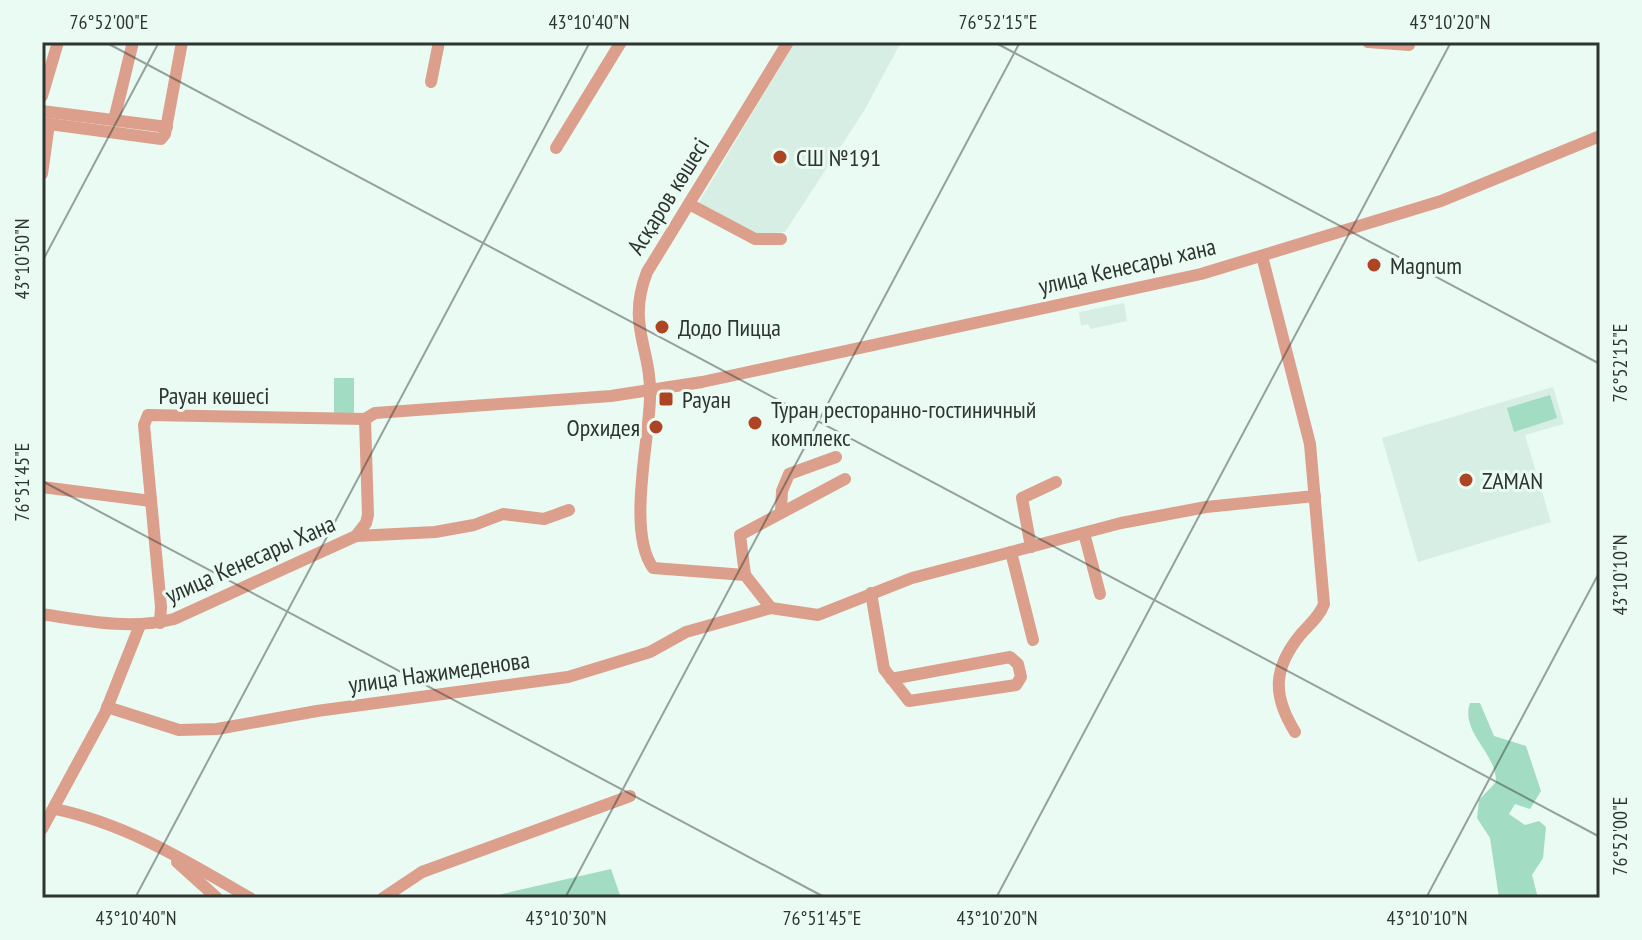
<svg xmlns="http://www.w3.org/2000/svg" width="1642" height="940" font-family="'PT Sans Narrow',sans-serif">
  <style>
    .built { fill: #d6eee3 }
    .green { fill: #a2dcc2 }
    .lines { fill: none; stroke-linecap: round; stroke-linejoin: round }
    .minor { stroke: #db9f8c; stroke-width: 12 }
    .ticks { fill: none; stroke: #2e3531; stroke-width: 2; stroke-opacity: 0.45 }
    .poi-dot { fill: #ad4525; stroke: #eafbf3; stroke-width: 3 }
    .labels { text-anchor: middle; dominant-baseline: central; stroke-width: 6; stroke-linejoin: round; paint-order: stroke }
    .poi-label { font-size: 24px; fill: #2e3531; stroke: #eafbf3; text-anchor: start }
    .street-label { font-size: 24px; fill: #2e3531; stroke: #eafbf3 }
    .neatline { fill: none; stroke: #2e3531; stroke-width: 3 }
    .ticks-label { font-size: 20px; text-anchor: middle; fill: #2e3531 }
  </style>
  <rect width="100%" height="100%" fill="#eafbf3"/>
  <g class="built">
    <path d="M795,42H901L864,111L785,232L758,234L698,204Z"/>
    <path d="M1124,303L1127,321L1091,329L1088,324L1081,326L1079,312Z"/>
    <path d="M1553,387L1564,424L1525,435L1551,522L1418,562L1382,438Z"/>
  </g>
  <g class="green">
    <path d="M334,378H354V413L334,414Z"/>
    <path d="M1550,395L1557,418L1514,432L1507,408Z"/>
    <path d="M1470,703H1480L1494,736L1526,746L1541,791L1530,809L1515,804L1509,814L1525,825L1539,821L1546,827L1543,858L1532,875L1538,898H1499L1490,838L1477,818L1479,800L1496,782C1497,753 1460,733 1470,703Z"/>
    <path d="M611,869L621,898H490L502,894Z"/>
  </g>
  <g class="lines">
    <g class="minor">
      <path d="M788,42L647,272C626,326 652,348 650,398C649,442 627,532 653,568L745,575L771,608L818,615L912,578L1121,523L1206,507L1315,496"/>
      <path d="M1368,42L1409,45"/>
      <path d="M431,82L439,42"/>
      <path d="M42,96L58,42"/>
      <path d="M42,111L167,127"/>
      <path d="M114,120L133,42"/>
      <path d="M42,123L161,139L165,134L182,42"/>
      <path d="M556,148L621,42"/>
      <path d="M42,174L49,124"/>
      <path d="M689,204L755,239H781"/>
      <path d="M1262,256L1310,444L1324,604C1320,616 1309,625 1301,634C1273,668 1272,695 1295,732"/>
      <path d="M42,487L151,501"/>
      <path d="M781,511L782,491L789,474L836,457"/>
      <path d="M1084,533L1100,594"/>
      <path d="M356,536L435,532L474,525L503,514L544,519L569,510"/>
      <path d="M1031,547L1022,498L1056,482"/>
      <path d="M1011,552L1033,640"/>
      <path d="M745,575L740,535L845,479"/>
      <path d="M871,593L884,669L909,701L1016,685L1021,677L1018,664L1010,657L891,679"/>
      <path d="M42,614C87,621 130,630 174,619L356,536L366,523L368,515L365,419L375,413L611,396L702,382L1201,274L1441,201L1600,136"/>
      <path d="M160,623L161,607L144,425L148,415L365,419"/>
      <path d="M107,707L179,730L217,729L317,711L568,677L650,652L686,632L771,608"/>
      <path d="M55,809C127,824 186,861 250,898"/>
      <path d="M42,829L105,713L140,625"/>
      <path d="M177,862L217,898"/>
      <path d="M383,898L422,872L630,796"/>
    </g>
  </g>
  <path class="ticks" d="M105,42L1600,837M994,42L1600,364M42,262L159,42M42,481L826,898M135,898L590,42M565,898L1020,42M996,898L1451,42M1426,898L1600,571"/>
  <g class="poi-dot">
    <circle cx="780" cy="157" r="8"/>
    <circle cx="1374" cy="265" r="8"/>
    <circle cx="662" cy="327" r="8"/>
    <rect x="658" y="391" width="16" height="16" rx="4"/>
    <circle cx="755" cy="423" r="8"/>
    <circle cx="656" cy="427" r="8"/>
    <circle cx="1466" cy="480" r="8"/>
  </g>
  <g class="labels">
    <g class="poi-label">
      <text x="796" y="157">СШ №191</text>
      <text x="1390" y="265">Magnum</text>
      <text x="678" y="327">Додо Пицца</text>
      <text x="682" y="399">Рауан</text>
      <text x="771" y="409">Туран ресторанно-гостиничный<tspan x="771" dy="28">комплекс</tspan></text>
      <text x="640" y="427" text-anchor="end">Орхидея</text>
      <text x="1482" y="480">ZAMAN</text>
    </g>
    <g class="street-label">
      <text transform="translate(668 196) rotate(-58)">Асқаров көшесі</text>
      <text transform="translate(1127 266) rotate(-13)">улица Кенесары хана</text>
      <text x="214" y="395">Рауан көшесі</text>
      <text transform="translate(250 559) rotate(-24)">улица Кенесары Хана</text>
      <text transform="translate(439 672) rotate(-8)">улица Нажимеденова</text>
    </g>
  </g>
  <rect width="1642" height="940" fill="none" stroke="#eafbf3" stroke-width="88"/>
  <rect x="44" y="44" width="1554" height="852" class="neatline"/>
  <g class="ticks-label">
    <text x="109" y="29">76°52'00"E</text>
    <text x="589" y="29">43°10'40"N</text>
    <text x="998" y="29">76°52'15"E</text>
    <text x="1450" y="29">43°10'20"N</text>
    <text transform="translate(22 259) rotate(-90)" y="7">43°10'50"N</text>
    <text transform="translate(1620 363) rotate(-90)" y="7">76°52'15"E</text>
    <text transform="translate(22 482) rotate(-90)" y="7">76°51'45"E</text>
    <text transform="translate(1620 575) rotate(-90)" y="7">43°10'10"N</text>
    <text transform="translate(1620 836) rotate(-90)" y="7">76°52'00"E</text>
    <text x="136" y="925">43°10'40"N</text>
    <text x="566" y="925">43°10'30"N</text>
    <text x="822" y="925">76°51'45"E</text>
    <text x="997" y="925">43°10'20"N</text>
    <text x="1427" y="925">43°10'10"N</text>
  </g>
</svg>
